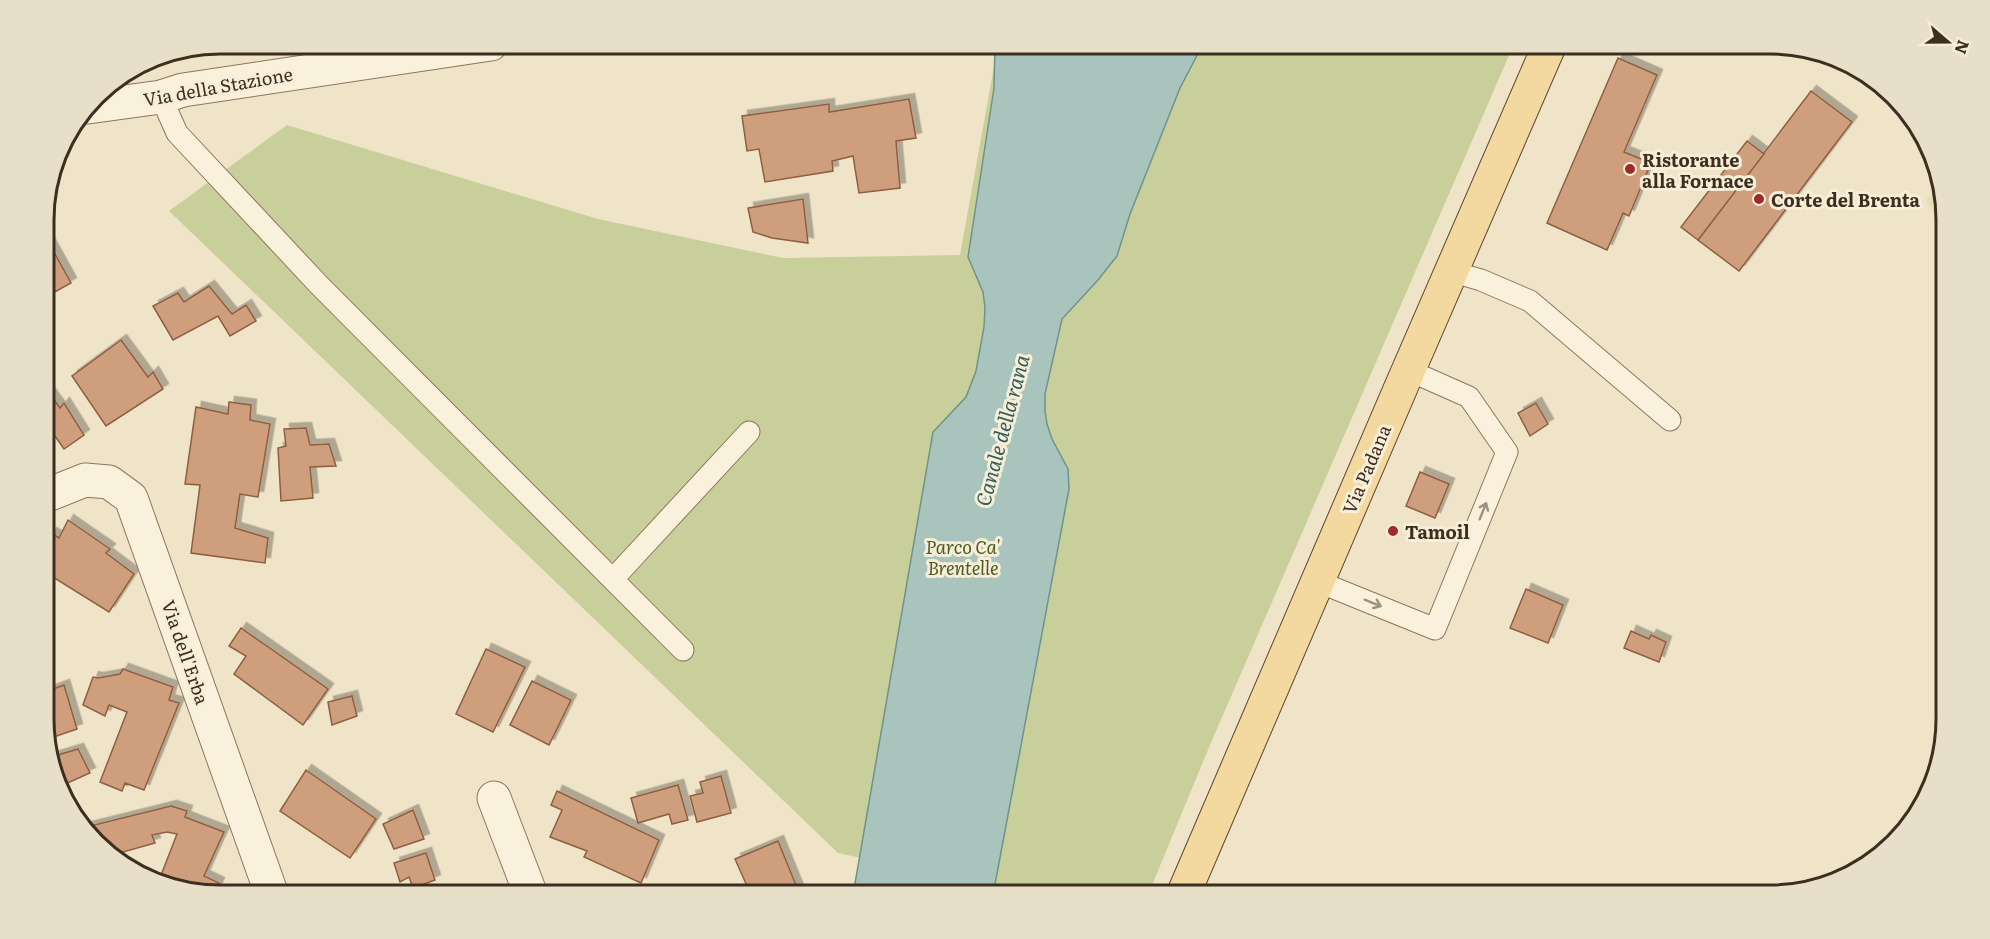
<svg xmlns="http://www.w3.org/2000/svg" width="1990" height="939" font-family="Literata,serif">
  <style>
    .farmland { fill: #e6deb5 }
    .green { fill: #c9cf9b }
    .water { fill: #a9c4bc; stroke: #6f938a; stroke-width: 1.5 }
    .building { fill: #cf9f7d; stroke: #8d5f41; stroke-width: 1.5; filter: url(#shadow) }
    .lines { fill: none; stroke-linecap: round; stroke-linejoin: round }
    .service-casing { stroke: #8d765c; stroke-width: 23 }
    .minor-casing { stroke: #8d765c; stroke-width: 35 }
    .tertiary-casing { stroke: #8d765c; stroke-width: 35 }
    .primary-casing { stroke: #5b4430; stroke-width: 35 }
    .service { stroke: #faf1dc; stroke-width: 21 }
    .minor { stroke: #faf1dc; stroke-width: 33 }
    .tertiary { stroke: #faf1dc; stroke-width: 33 }
    .primary { stroke: #f3d9a0; stroke-width: 33 }
    .oneway { stroke: #9c907e }
    .poi-dot { fill: #9e2a2b; stroke: #f7eed8; stroke-width: 2 }
    .labels { text-anchor: middle; dominant-baseline: central; stroke-width: 6; stroke-linejoin: round; paint-order: stroke }
    .street-label { font-size: 18px; fill: #3d2e20; stroke: #f7eed8 }
    .poi-label { font-size: 18px; font-weight: bold; fill: #3d2e20; stroke: #f7eed8; text-anchor: start }
    .park-label { font-size: 18px; font-style: italic; fill: #4d5a26; stroke: #f7eed8 }
    .water-label { font-size: 20px; font-style: italic; fill: #2f5d5a; stroke: #f7eed8 }
    .rim { fill: none; stroke: #3d2e20; stroke-width: 3 }
  </style>
  <defs>
    <filter id="shadow"><feDropShadow dx="5.5" dy="-5.5" stdDeviation="0" flood-color="#0004"/></filter>
  </defs>
  <rect width="100%" height="100%" fill="#f0e4c8"/>
  <path class="farmland" d="M1939,183L1945,197V228L1926,201Z"/>
  <path class="green" d="M998,44H1514L1210,745L1148,895H1007L1008,890L838,853L169,211L287,125L598,219L783,258L960,255Z"/>
  <path class="water" d="M995,44H1203L1180,88L1130,214L1117,256L1098,280L1062,319L1045,394V411L1047,424L1052,439L1068,469L1069,489L993,895H853L933,432L966,397L976,371L984,327L985,308L983,292L968,257L994,88Z"/>
  <g class="building">
    <path d="M1618,58L1657,75L1624,152L1651,163L1629,216L1623,213L1607,250L1547,223Z"/>
    <path d="M1811,91L1852,122L1739,271L1698,240Z"/>
    <path d="M909,99L916,138L896,141L900,188L859,193L853,156L832,161L833,171L765,182L759,149L747,151L742,116L829,104V112Z"/>
    <path d="M1747,141L1764,154L1698,240L1681,227Z"/>
    <path d="M803,199L808,243L772,238L753,232L748,208Z"/>
    <path d="M44,234L71,283L44,298Z"/>
    <path d="M209,286L232,314L246,305L256,321L230,336L218,316L173,340L153,306L178,293L184,302Z"/>
    <path d="M121,340L148,377L153,372L163,389L106,426L72,376Z"/>
    <path d="M44,386L60,408L64,403L84,435L64,449L50,429L44,433Z"/>
    <path d="M229,402L251,405L250,420L270,424L258,497L240,494L235,528L268,538L265,563L191,553L200,485L185,484L196,407L228,414Z"/>
    <path d="M1536,403L1548,424L1530,436L1518,413Z"/>
    <path d="M306,428L310,445L329,444L336,466L310,467L313,498L281,501L278,448L286,446L284,429Z"/>
    <path d="M1420,472L1449,484L1435,518L1406,506Z"/>
    <path d="M68,520L110,549L106,553L134,574L109,612L53,577L45,590V540L51,533L59,538Z"/>
    <path d="M1526,589L1563,605L1548,643L1510,628Z"/>
    <path d="M241,628L328,689L303,725L234,674L246,656L229,646Z"/>
    <path d="M1631,631L1649,639L1651,635L1666,642L1659,662L1624,648Z"/>
    <path d="M486,649L525,667L493,732L456,714Z"/>
    <path d="M123,669L173,687L169,700L179,703L144,790L125,783L122,791L100,782L127,712L109,705L105,716L83,705L93,677L98,678L120,674Z"/>
    <path d="M532,681L571,700L549,745L510,725Z"/>
    <path d="M64,685L77,729L45,740V692Z"/>
    <path d="M352,696L357,716L332,725L328,702Z"/>
    <path d="M78,749L90,773L63,785L51,757Z"/>
    <path d="M306,770L376,819L350,858L280,811Z"/>
    <path d="M721,776L731,813L697,822L690,796L703,793L700,782Z"/>
    <path d="M678,785L688,820L672,824L669,814L638,823L631,798Z"/>
    <path d="M557,791L659,840L641,883L584,857L587,851L550,837L562,810L551,805Z"/>
    <path d="M171,806L187,811L185,817L224,832L204,876L219,883L214,894L158,883L177,834L167,832L152,835L155,843L116,854L82,828Z"/>
    <path d="M413,810L424,839L394,849L383,824Z"/>
    <path d="M778,841L800,895H751L735,859Z"/>
    <path d="M426,853L435,880L413,888L409,877L400,882L394,863Z"/>
  </g>
  <g class="lines">
    <g class="service-casing">
      <g id="service">
        <path d="M161,97L177,133L319,285L683,650"/>
        <path d="M1450,271L1481,280L1530,301L1670,420"/>
        <path d="M613,579L749,432"/>
        <path d="M1319,582L1435,629L1507,452L1469,397L1408,370"/>
      </g>
    </g>
    <g class="minor-casing">
      <g id="minor">
        <path d="M45,496L85,480L109,482L131,498L272,895"/>
        <path d="M494,798L531,895"/>
      </g>
    </g>
    <g class="tertiary-casing">
      <path id="tertiary" d="M88,107L161,97L183,90L491,44"/>
    </g>
    <g class="primary-casing">
      <path id="primary" d="M1183,895C1305,611 1426,327 1550,44"/>
    </g>
    <use href="#service" class="service"/>
    <use href="#minor" class="minor"/>
    <use href="#tertiary" class="tertiary"/>
    <use href="#primary" class="primary"/>
  </g>
  <defs><path id="oneway-shaft" d="M-6 0H5M1.5-3L5.5 0L1.5 3" fill="none" stroke-width="1.6" stroke-linecap="round" stroke-linejoin="round" transform="scale(1.5)"/></defs>
  <g class="oneway">
    <use href="#oneway-shaft" transform="translate(1483 511) rotate(-68)"/>
    <use href="#oneway-shaft" transform="translate(1373 603) rotate(22)"/>
  </g>
  <g class="poi-dot">
    <circle cx="1630" cy="169" r="6"/>
    <circle cx="1759" cy="199" r="6"/>
    <circle cx="1393" cy="531" r="6"/>
  </g>
  <g class="labels">
    <g class="street-label">
      <text transform="translate(218 86) rotate(-10)">Via della Stazione</text>
      <text transform="translate(1366 469) rotate(-67)">Via Padana</text>
      <text transform="translate(186 652) rotate(71)">Via dell'Erba</text>
    </g>
    <g class="poi-label">
      <text x="1642" y="159">Ristorante<tspan x="1642" dy="21">alla Fornace</tspan></text>
      <text x="1771" y="199">Corte del Brenta</text>
      <text x="1405" y="531">Tamoil</text>
    </g>
    <g class="park-label">
      <text x="963" y="546">Parco Ca'<tspan x="963" dy="21">Brentelle</tspan></text>
    </g>
    <g class="water-label">
      <text transform="translate(1001 430) rotate(-75)">Canale della rana</text>
    </g>
  </g>
  <path d="M0 0H1990V939H0ZM220 54H1770A166 166 0 0 1 1936 220V719A166 166 0 0 1 1770 885H220A166 166 0 0 1 54 719V220A166 166 0 0 1 220 54Z" fill="#e8dfc9" fill-rule="evenodd"/>
  <path class="rim" d="M220 54H1770A166 166 0 0 1 1936 220V719A166 166 0 0 1 1770 885H220A166 166 0 0 1 54 719V220A166 166 0 0 1 220 54Z"/>
  <g transform="translate(1948 42) rotate(110)" stroke="#f7eed8" stroke-width="4.5" paint-order="stroke">
  <path d="M0-4.5L10 22L0 15L-10 22Z" fill="#3d2e20"/>
  <text y="-9" font-size="16" font-weight="bold" text-anchor="middle" fill="#3d2e20">N</text>
  </g>
</svg>
